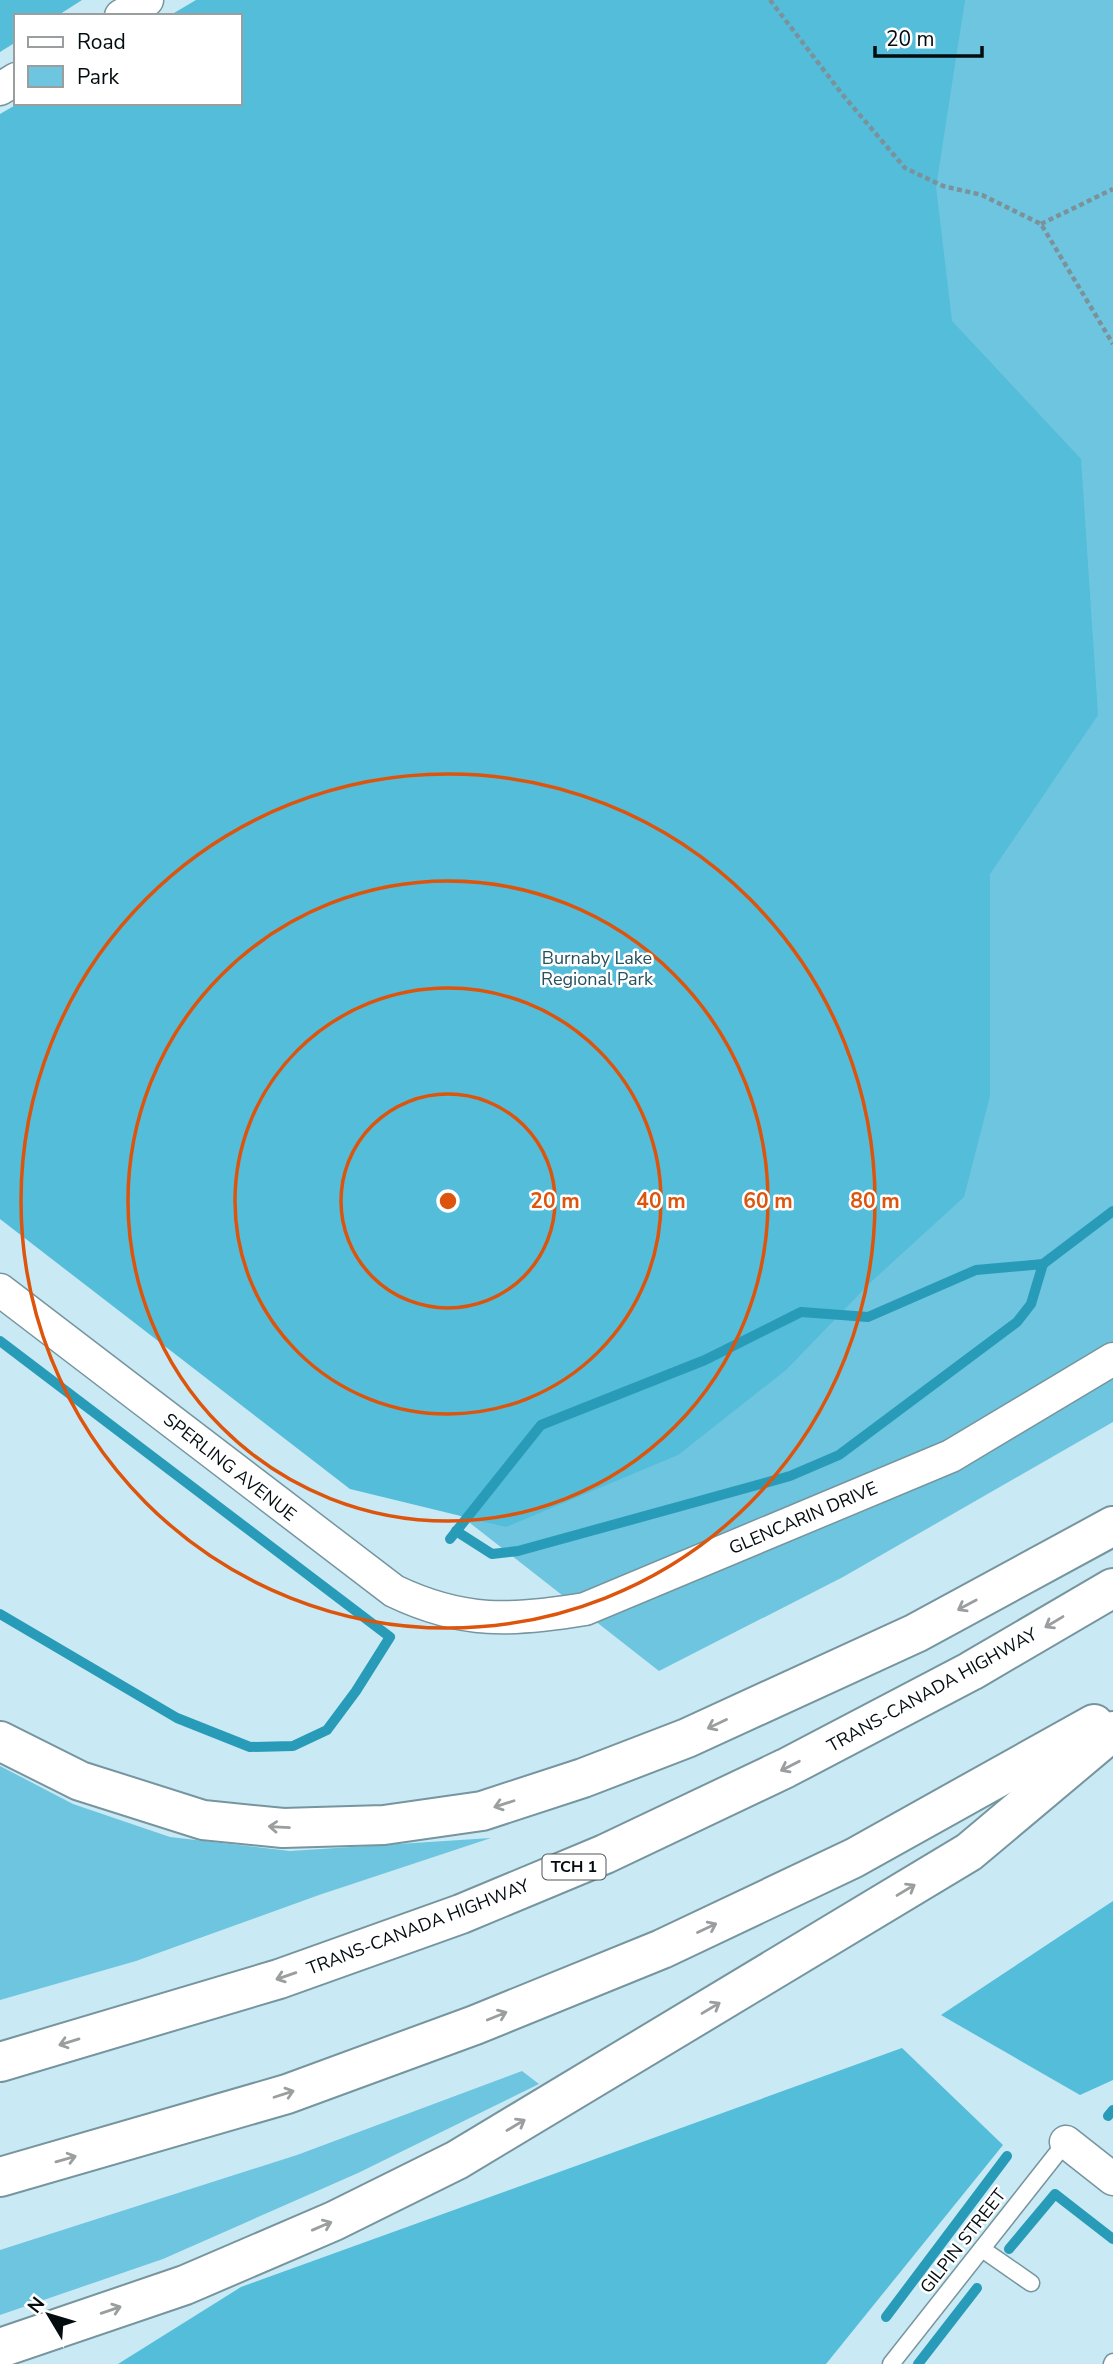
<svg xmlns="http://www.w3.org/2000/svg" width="1113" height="2364" font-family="'Nunito Sans',sans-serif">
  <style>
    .green { fill: #6ec5df }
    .forest { fill: #53bdda }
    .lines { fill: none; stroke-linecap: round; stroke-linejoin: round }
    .stream { stroke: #289bb8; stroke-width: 10 }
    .service-casing { stroke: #76959e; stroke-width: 19 }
    .minor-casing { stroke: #76959e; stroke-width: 35 }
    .motorway-casing { stroke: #76959e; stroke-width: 42 }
    .path { stroke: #7b929a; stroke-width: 4.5; stroke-dasharray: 5 3.5; stroke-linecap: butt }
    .service { stroke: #fff; stroke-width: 16 }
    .minor { stroke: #fff; stroke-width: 32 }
    .motorway { stroke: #fff; stroke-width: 38 }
    .oneway { stroke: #9a9e9f }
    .ring { fill: none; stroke: #dd550c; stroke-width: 3.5 }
    .labels { text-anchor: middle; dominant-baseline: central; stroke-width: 5; stroke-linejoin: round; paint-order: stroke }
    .shield { fill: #fff; stroke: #4f5658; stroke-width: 2 }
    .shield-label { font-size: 16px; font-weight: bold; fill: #030d10 }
    .park-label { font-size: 18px; fill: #25525f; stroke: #fff }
    .street-label { font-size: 18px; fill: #030d10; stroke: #fff }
    .centre { fill: #dd550c; stroke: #fff; stroke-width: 3.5 }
    .ring-label { font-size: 21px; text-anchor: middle; font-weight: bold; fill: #dd550c; stroke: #fff; stroke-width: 5; stroke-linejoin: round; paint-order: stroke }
  </style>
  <rect width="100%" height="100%" fill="#c9e9f4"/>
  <g class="green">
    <path d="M702,0H1113V1422L843,1577L659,1671L0,1155V894Z"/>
    <path d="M0,1766L73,1804L170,1837L290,1851L491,1838L319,1895L136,1961L0,2000Z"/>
    <path d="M522,2071L539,2084L358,2173L163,2259L0,2315V2250L297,2155Z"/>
  </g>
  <g class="forest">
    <path d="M0,0H82L57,16H16V42L0,52Z"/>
    <path d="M196,0H965L936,187L952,321L1081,459L1098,715L990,874V1096L964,1197L873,1280L786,1370L678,1455L506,1527L350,1489L0,1219V114L19,103H240V16H169Z"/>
    <path d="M1113,1901V2080L1080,2095L941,2015Z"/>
    <path d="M902,2048L1003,2145L826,2364H118L241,2287Z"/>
  </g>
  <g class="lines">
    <g class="stream">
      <path d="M0,1341L390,1637L356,1691L327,1730L293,1746L250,1747L177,1718L0,1614"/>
      <path d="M456,1531L492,1554L518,1551L790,1476L839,1455L1017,1322L1031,1304L1043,1264"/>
      <path d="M450,1539L541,1425L705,1360L801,1312L868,1317L976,1270L1043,1264L1113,1211"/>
      <path d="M1108,2116L1113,2110"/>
      <path d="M1009,2249L1055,2194L1113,2239"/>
      <path d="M886,2317L1007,2156"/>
      <path d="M918,2364L977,2288"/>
    </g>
    <g class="service-casing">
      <g id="service">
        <path d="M982,2249L1031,2283"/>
        <path d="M891,2364L1066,2142"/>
        <path d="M1112,2364L1113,2362"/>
      </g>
    </g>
    <g class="minor-casing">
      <g id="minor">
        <path d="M121,16L147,0"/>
        <path d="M0,89L16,79"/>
        <path d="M0,1290L394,1591C463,1624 512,1621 585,1609L951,1456L1113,1359"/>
        <path d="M1066,2142L1113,2179"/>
      </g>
    </g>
    <g class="motorway-casing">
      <g id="motorway">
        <path d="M0,1741L80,1781L203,1820L283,1828L384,1825L482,1811L583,1778L687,1738L916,1633L1113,1526"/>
        <path d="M0,2062L279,1979L461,1914L605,1854L786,1768L971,1671L1113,1588"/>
        <path d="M0,2177L287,2094L475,2025L662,1949L854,1858L1094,1724"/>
        <path d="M0,2348L185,2285L334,2221L457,2160L969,1852L1113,1731"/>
      </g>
    </g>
    <g class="path">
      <path d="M770,0L842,94L905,168L943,186L982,195L1041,224L1113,344"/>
      <path d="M1041,224L1113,189"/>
    </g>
    <use href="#service" class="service"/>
    <use href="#minor" class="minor"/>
    <use href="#motorway" class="motorway"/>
  </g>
  <defs><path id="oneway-shaft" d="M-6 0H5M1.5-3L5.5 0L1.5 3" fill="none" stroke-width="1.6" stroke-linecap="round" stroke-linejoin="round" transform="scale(1.75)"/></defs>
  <g class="oneway">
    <use href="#oneway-shaft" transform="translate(967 1605) rotate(152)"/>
    <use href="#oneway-shaft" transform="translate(1054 1622) rotate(149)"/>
    <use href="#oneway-shaft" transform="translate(717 1724) rotate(155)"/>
    <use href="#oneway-shaft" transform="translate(790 1766) rotate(153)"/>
    <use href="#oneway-shaft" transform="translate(504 1804) rotate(162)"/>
    <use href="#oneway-shaft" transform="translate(279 1827) rotate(-177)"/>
    <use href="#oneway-shaft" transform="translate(906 1890) rotate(-31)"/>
    <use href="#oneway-shaft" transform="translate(707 1928) rotate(-25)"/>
    <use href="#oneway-shaft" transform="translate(286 1976) rotate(161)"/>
    <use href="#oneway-shaft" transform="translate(711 2008) rotate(-31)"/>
    <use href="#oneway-shaft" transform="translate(497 2016) rotate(-22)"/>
    <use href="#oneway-shaft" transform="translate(69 2042) rotate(163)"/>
    <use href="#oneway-shaft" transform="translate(284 2094) rotate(-18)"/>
    <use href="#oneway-shaft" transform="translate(516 2125) rotate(-31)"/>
    <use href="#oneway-shaft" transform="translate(66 2159) rotate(-16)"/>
    <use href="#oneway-shaft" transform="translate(322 2226) rotate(-23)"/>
    <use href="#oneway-shaft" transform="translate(111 2310) rotate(-19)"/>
  </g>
  <g class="ring">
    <circle cx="448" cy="1201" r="107"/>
    <circle cx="448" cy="1201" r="213"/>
    <circle cx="448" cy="1201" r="320"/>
    <circle cx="448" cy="1201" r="427"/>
  </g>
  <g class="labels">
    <rect class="shield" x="542.5" y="1854.5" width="63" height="25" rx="5"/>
    <g class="shield-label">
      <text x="574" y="1867">TCH 1</text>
    </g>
    <g class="park-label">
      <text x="597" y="958">Burnaby Lake<tspan x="597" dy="21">Regional Park</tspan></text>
    </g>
    <g class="street-label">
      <text transform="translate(230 1467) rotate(38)">SPERLING AVENUE</text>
      <text transform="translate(803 1518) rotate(-23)">GLENCARIN DRIVE</text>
      <text transform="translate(932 1690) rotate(-29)">TRANS-CANADA HIGHWAY</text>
      <text transform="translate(418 1927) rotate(-21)">TRANS-CANADA HIGHWAY</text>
      <text transform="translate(963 2241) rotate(-52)">GILPIN STREET</text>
    </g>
  </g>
  <circle cx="448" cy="1201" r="10" class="centre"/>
  <g class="ring-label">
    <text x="555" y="1208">20 m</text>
    <text x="661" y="1208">40 m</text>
    <text x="768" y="1208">60 m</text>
    <text x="875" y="1208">80 m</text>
  </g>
  <rect x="14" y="14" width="228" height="91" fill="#ffffff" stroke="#9a9e9f" stroke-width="2"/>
  <rect x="28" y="37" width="35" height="10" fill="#ffffff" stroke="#9a9e9f" stroke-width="2"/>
  <text x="77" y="49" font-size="21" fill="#030d10">Road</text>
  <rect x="28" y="66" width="35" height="21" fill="#6ec5df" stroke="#9a9e9f" stroke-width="2"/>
  <text x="77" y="84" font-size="21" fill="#030d10">Park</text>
  <g transform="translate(49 2315) rotate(308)" stroke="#ffffff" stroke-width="5" paint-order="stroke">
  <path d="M0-5L12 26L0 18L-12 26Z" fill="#030d10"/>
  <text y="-10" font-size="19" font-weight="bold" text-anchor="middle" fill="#030d10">N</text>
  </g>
  <path d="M875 46v10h107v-10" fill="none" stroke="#030d10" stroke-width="3.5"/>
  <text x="886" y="46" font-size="21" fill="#030d10" stroke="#ffffff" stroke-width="5" paint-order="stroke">20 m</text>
</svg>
